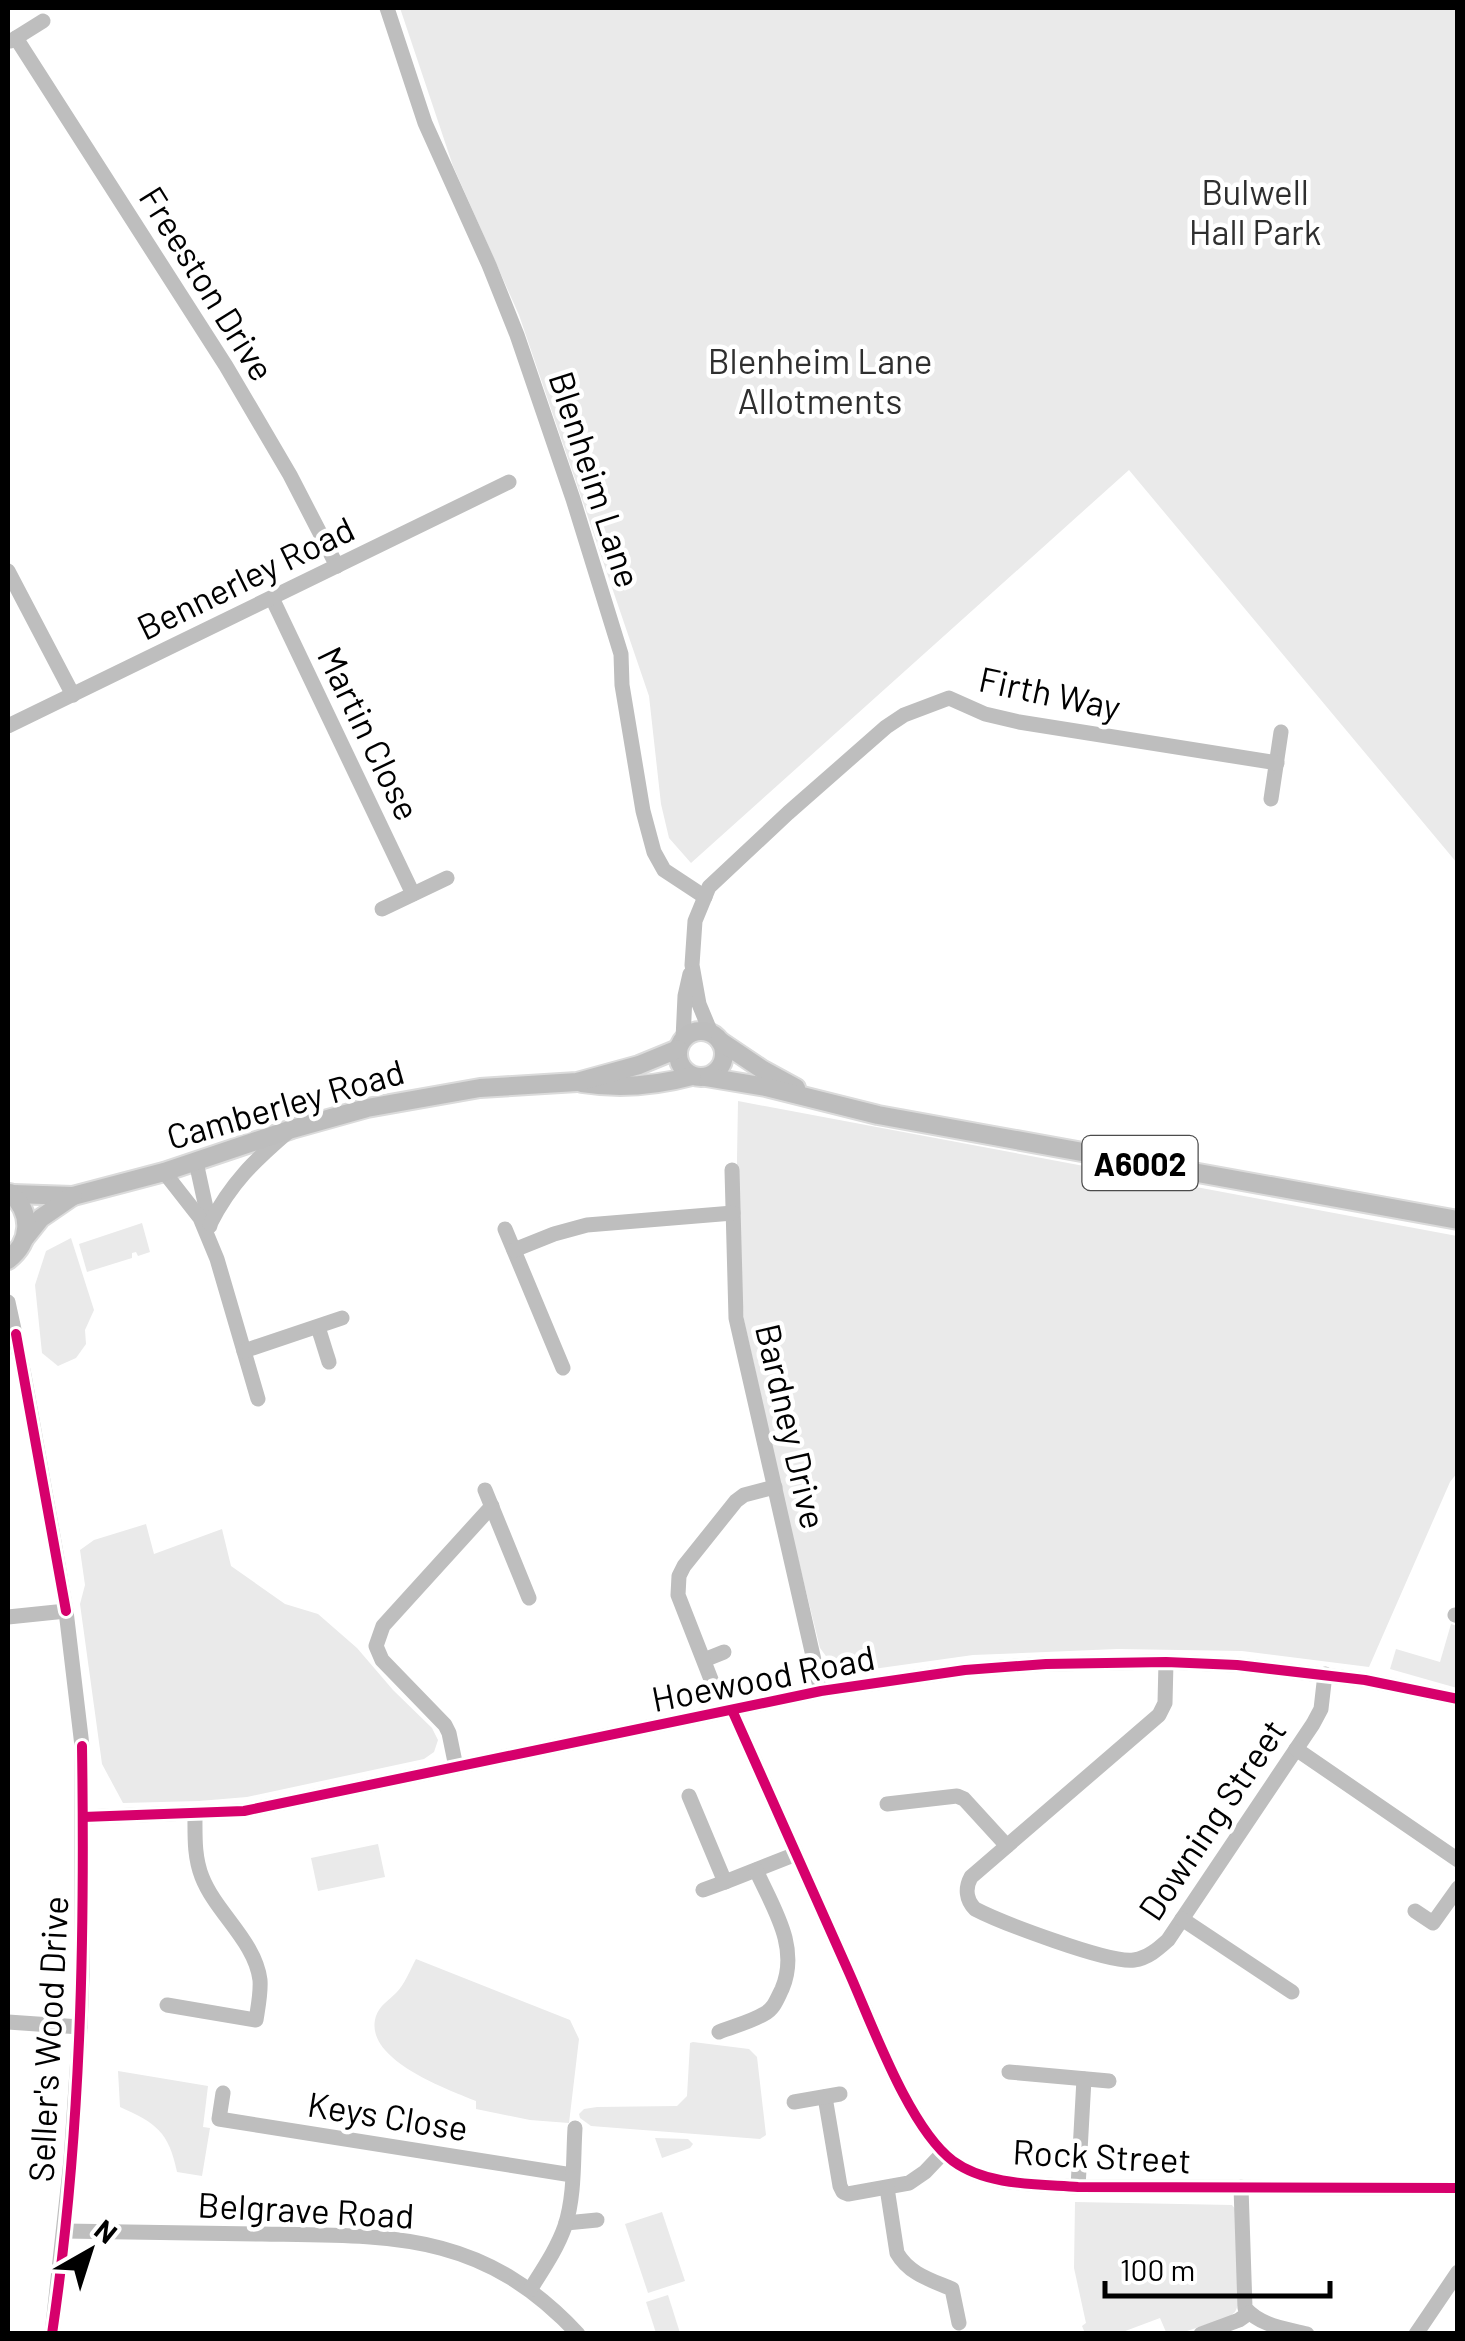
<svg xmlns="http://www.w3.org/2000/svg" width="1465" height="2341" font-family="Barlow,sans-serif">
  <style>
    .green { fill: #eaeaea }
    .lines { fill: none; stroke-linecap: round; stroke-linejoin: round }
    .major-casing { stroke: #dbdbdb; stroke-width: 22 }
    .minor { stroke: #bebebe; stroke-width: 15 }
    .major { stroke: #bdbdbd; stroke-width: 18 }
    .cycleway-casing { stroke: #fff; stroke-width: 16 }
    .cycleway { stroke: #d6006c; stroke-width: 10 }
    .labels { text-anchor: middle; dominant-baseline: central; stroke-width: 9; stroke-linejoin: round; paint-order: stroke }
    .shield { fill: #fff; stroke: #4c4c4c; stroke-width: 2.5 }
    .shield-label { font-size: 32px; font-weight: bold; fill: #000 }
    .park-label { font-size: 35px; fill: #2f2f2f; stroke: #fff }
    .street-label { font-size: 35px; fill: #000; stroke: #fff }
  </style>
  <rect width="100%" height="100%" fill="#fff"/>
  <g class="green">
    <path d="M400,8H1457V863L1129,470L691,863L669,838L661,804L649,696L519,315L453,166Z"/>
    <path d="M738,1101L1457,1236V1473L1450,1482L1369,1667L1242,1651L1117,1649L973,1655L859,1671H844L834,1667L820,1648L789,1522L744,1320L736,1216Z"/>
    <path d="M142,1223L150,1252L138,1256L136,1252L132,1253V1258L87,1272L79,1244Z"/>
    <path d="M71,1238L94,1310L85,1330L86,1344L76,1358L58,1366L42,1353L35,1285L46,1251Z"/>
    <path d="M146,1524L154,1554L222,1529L231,1566L285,1604L318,1614L357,1648L393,1690L432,1728L438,1740L434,1752L424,1759L247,1797L199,1801L123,1803L102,1764L80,1604L85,1585L80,1550L94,1540Z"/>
    <path d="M1451,1624L1457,1626V1688L1390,1669L1396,1649L1440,1662Z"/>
    <path d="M378,1844L385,1877L318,1891L311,1858Z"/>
    <path d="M416,1959L570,2020L579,2039L569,2123L530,2120L476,2109V2101C447,2089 362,2059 376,2016C380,2005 388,2001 396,1993C405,1984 410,1970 416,1959Z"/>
    <path d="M693,2042L749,2049L757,2057L766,2135L760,2139L591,2126L580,2118L579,2114L584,2109L597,2107L677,2106L687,2096L690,2043Z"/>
    <path d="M118,2071L208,2086L203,2127L210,2128L202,2176L177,2172C169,2132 156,2123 120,2107Z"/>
    <path d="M655,2138L688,2139L693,2144L690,2148L662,2158Z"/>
    <path d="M1075,2202L1232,2205L1236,2210L1239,2303L1235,2312L1229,2317L1181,2333L1166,2332L1160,2318L1120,2333H1085L1082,2326L1086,2323L1074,2268Z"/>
    <path d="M662,2212L685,2281L648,2293L625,2224Z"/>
    <path d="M668,2295L680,2333H656L646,2302Z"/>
  </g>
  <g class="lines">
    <g class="major-casing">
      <g id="major">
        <circle cx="701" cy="1054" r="23"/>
        <path d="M720,1041L763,1070L796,1088"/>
        <path d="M706,1077L766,1087L878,1115L1458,1220"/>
        <path d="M582,1083C620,1089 655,1086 692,1076"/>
        <path d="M13,1194L73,1196L164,1172L292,1129L367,1108L480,1088L577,1082L639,1065L678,1049"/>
        <path d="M25,1238L41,1218L73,1196"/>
        <path d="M8,1260C31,1242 33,1213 10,1193"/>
      </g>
    </g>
    <g class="minor">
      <path d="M387,8L425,123L489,265L517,335L573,499L621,654L622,685L643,811L654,852L664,870L705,897"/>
      <path d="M16,38L226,366L290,475L337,566"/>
      <path d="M11,41L43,21"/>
      <path d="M8,571L73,695"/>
      <path d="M272,598L413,894"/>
      <path d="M8,726L509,482"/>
      <path d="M1271,799L1281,732"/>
      <path d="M382,909L447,878"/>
      <path d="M711,1033L699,1004L692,965L695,921L709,887L788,813L886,727L904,715L949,698L985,714L1019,722L1277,763"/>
      <path d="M683,1039L685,996L690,974"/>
      <path d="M196,1162L210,1226"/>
      <path d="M732,1170L736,1318L821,1691"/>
      <path d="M164,1172L200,1218L217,1259L258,1399"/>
      <path d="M210,1224C231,1183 254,1161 289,1131"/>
      <path d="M505,1229L563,1368"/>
      <path d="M514,1250L554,1234L587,1225L733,1213"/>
      <path d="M8,1302L24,1375L56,1553L66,1611L82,1746V1975L80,2027L71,2160L52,2334"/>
      <path d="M318,1327L329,1362"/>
      <path d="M244,1351L342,1318"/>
      <path d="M485,1490L529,1598"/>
      <path d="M1455,1615L1458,1616"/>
      <path d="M8,1617L66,1611"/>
      <path d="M704,1660L724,1652"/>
      <path d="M1166,1662L1165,1703L1159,1715L971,1877C965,1888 966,1900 975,1909C1000,1922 1110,1964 1134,1960C1148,1958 1158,1949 1168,1940L1313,1724L1321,1709L1325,1674"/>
      <path d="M712,1682L678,1595L679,1576L684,1566L736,1501L744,1495L775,1487"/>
      <path d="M732,1710C770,1796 809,1882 847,1968C871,2021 908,2127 953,2161C987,2186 1038,2184 1078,2187L1458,2188"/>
      <path d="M1296,1749L1458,1860"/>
      <path d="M456,1767L449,1733L445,1725L382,1660L376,1646L383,1626L492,1506"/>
      <path d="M689,1796L725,1882L796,1854"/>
      <path d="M887,1804L957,1796L964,1799L1007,1846"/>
      <path d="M83,1817L244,1811L821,1691L965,1670L1046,1664L1166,1662L1237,1665L1365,1680L1458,1699"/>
      <path d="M703,1890L725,1882"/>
      <path d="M1415,1911L1433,1923L1458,1888"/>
      <path d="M1182,1919L1292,1992"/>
      <path d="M167,2005L256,2020C258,2007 261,1993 260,1980C255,1941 216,1913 202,1877C194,1857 195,1836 195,1814"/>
      <path d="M8,2022L80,2027"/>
      <path d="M719,2032C734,2026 751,2022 764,2014C774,2009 777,1999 782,1989C800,1947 773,1908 756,1870"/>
      <path d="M1009,2072L1109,2081"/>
      <path d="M223,2093L219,2119L572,2175"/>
      <path d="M825,2097L840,2186L843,2192L848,2194L909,2183L925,2172L943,2153"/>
      <path d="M794,2102L840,2094"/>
      <path d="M1078,2187L1084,2079"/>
      <path d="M1241,2187L1245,2308C1261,2326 1284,2328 1307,2334"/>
      <path d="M887,2188L897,2253C909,2274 931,2280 952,2289L959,2323"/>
      <path d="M566,2223L597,2220"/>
      <path d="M64,2231C130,2232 196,2233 262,2234C392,2236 482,2231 578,2334"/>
      <path d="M530,2290C543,2269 557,2249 565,2226C575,2195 573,2160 575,2128"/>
      <path d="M1201,2334L1239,2320L1249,2313"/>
      <path d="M1416,2334L1458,2272"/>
    </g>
    <use href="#major" class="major"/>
    <g class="cycleway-casing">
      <g id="cycleway">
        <path d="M16,1334L66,1611"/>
        <path d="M732,1710C770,1796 809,1882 847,1968C871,2021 908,2127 953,2161C987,2186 1038,2184 1078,2187L1458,2188"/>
        <path d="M83,1817L244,1811L821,1691L965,1670L1046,1664L1166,1662L1237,1665L1365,1680L1458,1699"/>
        <path d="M52,2334C81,2139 85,1942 82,1746"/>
      </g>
    </g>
    <use href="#cycleway" class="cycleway"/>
  </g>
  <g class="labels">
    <rect class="shield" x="1082.5" y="1136" width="115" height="54" rx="8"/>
    <g class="shield-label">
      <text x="1140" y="1163">A6002</text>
    </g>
    <g class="park-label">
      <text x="1255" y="191">Bulwell<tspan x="1255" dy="40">Hall Park</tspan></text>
      <text x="820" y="360">Blenheim Lane<tspan x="820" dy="40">Allotments</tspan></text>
    </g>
    <g class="street-label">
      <text transform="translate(208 283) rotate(58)">Freeston Drive</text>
      <text transform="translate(596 479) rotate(72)">Blenheim Lane</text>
      <text transform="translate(245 577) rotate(-26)">Bennerley Road</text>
      <text transform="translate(1050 692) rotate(12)">Firth Way</text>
      <text transform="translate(370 733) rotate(64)">Martin Close</text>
      <text transform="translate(285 1103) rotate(-16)">Camberley Road</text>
      <text transform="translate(792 1426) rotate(77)">Bardney Drive</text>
      <text transform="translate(763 1677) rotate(-11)">Hoewood Road</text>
      <text transform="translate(1211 1819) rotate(-56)">Downing Street</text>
      <text transform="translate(47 2039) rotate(-87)">Seller's Wood Drive</text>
      <text transform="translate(388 2115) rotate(9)">Keys Close</text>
      <text transform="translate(1102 2155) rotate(3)">Rock Street</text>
      <text transform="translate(306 2209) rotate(3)">Belgrave Road</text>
    </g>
  </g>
  <rect width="1465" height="2341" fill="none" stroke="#000000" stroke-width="20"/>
  <g transform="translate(90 2251) rotate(39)" stroke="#ffffff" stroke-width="8" paint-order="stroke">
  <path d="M0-8L18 38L0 25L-18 38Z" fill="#000000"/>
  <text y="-15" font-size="28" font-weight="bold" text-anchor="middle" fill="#000000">N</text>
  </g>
  <path d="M1105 2281v15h225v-15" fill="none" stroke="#000000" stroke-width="5"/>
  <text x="1120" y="2281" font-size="30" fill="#000000" stroke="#ffffff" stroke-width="8" paint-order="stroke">100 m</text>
</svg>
